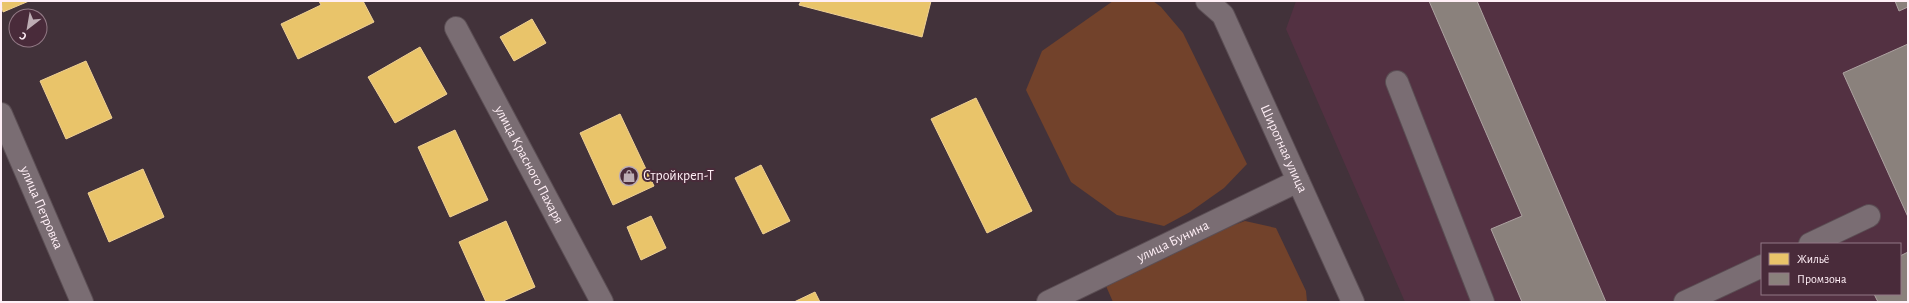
<svg xmlns="http://www.w3.org/2000/svg" width="1909" height="303" font-family="'Alegreya Sans',sans-serif">
  <style>
    .built { fill: #533142; fill-rule: evenodd }
    .green { fill: #72422b }
    .homes { fill: #e9c46a; stroke: #f0d194 }
    .industry { fill: #8a817c; stroke: #ada2a1 }
    .lines { fill: none; stroke-linecap: round; stroke-linejoin: round }
    .minor-casing { stroke: #5b4e54; stroke-width: 24 }
    .minor { stroke: #7a6d73; stroke-width: 22 }
    .labels { text-anchor: middle; dominant-baseline: central; stroke-width: 4; stroke-linejoin: round; paint-order: stroke }
    .street-label { font-size: 14px; fill: #ffeff6; stroke: #492b3a }
    .poi-label { font-size: 14px; fill: #ffeff6; stroke: #492b3a; text-anchor: start }
  </style>
  <rect width="100%" height="100%" fill="#42323a"/>
  <path class="built" d="M1296,1H1908V302H1405L1286,29ZM1762,244H1900V294H1762Z"/>
  <g class="green">
    <path d="M1113,1H1153L1161,7L1183,33L1247,164L1224,188L1190,212L1164,226L1117,215L1071,182L1026,90L1042,51Z"/>
    <path d="M1245,221L1276,228L1306,291L1307,302H1113L1106,286L1209,234Z"/>
  </g>
  <g class="homes">
    <path d="M1,1H29L3,12Z"/>
    <path d="M319,1H363L374,22L298,59L281,24L321,5Z"/>
    <path d="M801,1H931L922,37L799,5Z"/>
    <path d="M532,19L546,43L514,61L500,37Z"/>
    <path d="M420,47L447,94L395,123L368,77Z"/>
    <path d="M86,61L112,118L66,139L40,81Z"/>
    <path d="M976,98L1032,211L987,233L931,119Z"/>
    <path d="M620,114L654,186L613,205L580,133Z"/>
    <path d="M455,130L488,200L450,217L418,147Z"/>
    <path d="M761,165L790,221L763,234L735,178Z"/>
    <path d="M143,169L164,217L109,242L88,193Z"/>
    <path d="M651,216L666,248L641,260L627,227Z"/>
    <path d="M506,221L535,287L501,302H486L459,242Z"/>
    <path d="M815,292L820,302H794Z"/>
  </g>
  <g class="industry">
    <path d="M1429,1H1477L1606,302H1522L1491,229L1522,216Z"/>
    <path d="M1895,1H1908V7L1899,11Z"/>
    <path d="M1908,44V217L1843,73Z"/>
    <path d="M1908,252V302H1878L1874,294H1900V256Z"/>
  </g>
  <g class="lines">
    <g class="minor-casing">
      <g id="minor">
        <path id="s1" d="M1207,1L1223,15L1353,302"/>
        <path id="s2" d="M456,28L602,302"/>
        <path d="M1397,82L1483,302"/>
        <path id="s3" d="M1,114L82,302"/>
        <path d="M1810,244L1869,216"/>
        <path id="s4" d="M1048,302L1298,181"/>
        <path d="M1685,302L1762,266"/>
      </g>
    </g>
    <use href="#minor" class="minor"/>
  </g>
  <defs>
    <g id="shop-ring" transform="scale(1)"><circle r="9.5" fill="#492b3a" stroke="#bdadb4" stroke-width="1.5"/><path d="M-5-2.5h2.3a2.7 3.5 0 0 1 5.4 0H5L5.5 6h-11ZM-1.5-2.5h3a1.5 2.3 0 0 0-3 0Z" fill="#bdadb4"/></g>
  </defs>
  <g fill-rule="evenodd">
    <use href="#shop-ring" x="629" y="176"/>
  </g>
  <g class="labels">
    <g class="street-label">
      <text stroke="none"><textPath href="#s1" startOffset="168">Широтная улица</textPath></text>
      <text stroke="none"><textPath href="#s2" startOffset="155">улица Красного Пахаря</textPath></text>
      <text stroke="none"><textPath href="#s3" startOffset="102">улица Петровка</textPath></text>
      <text stroke="none"><textPath href="#s4" startOffset="139">улица Бунина</textPath></text>
    </g>
    <g class="poi-label">
      <text x="643" y="176">Стройкреп-Т</text>
    </g>
  </g>
  <rect width="1909" height="303" fill="none" stroke="#ffeff6" stroke-width="4"/>
  <rect x="1761" y="243" width="140" height="52" fill="#492b3a" stroke="#927985"/>
  <rect x="1769" y="253" width="20" height="12" fill="#e9c46a" stroke="#927985"/>
  <text x="1797" y="263" font-size="12" fill="#ffeff6">Жильё</text>
  <rect x="1769" y="273" width="20" height="12" fill="#8a817c" stroke="#927985"/>
  <text x="1797" y="283" font-size="12" fill="#ffeff6">Промзона</text>
  <g transform="translate(28 28) rotate(211)"><circle r="19" fill="#492b3a" stroke="#927985"/>
  <path d="M0-3L7 15L0 10L-7 15Z" fill="#bdadb4"/>
  <text y="-6" font-size="11" font-weight="bold" text-anchor="middle" fill="#ffeff6">С</text>
  </g>
</svg>
